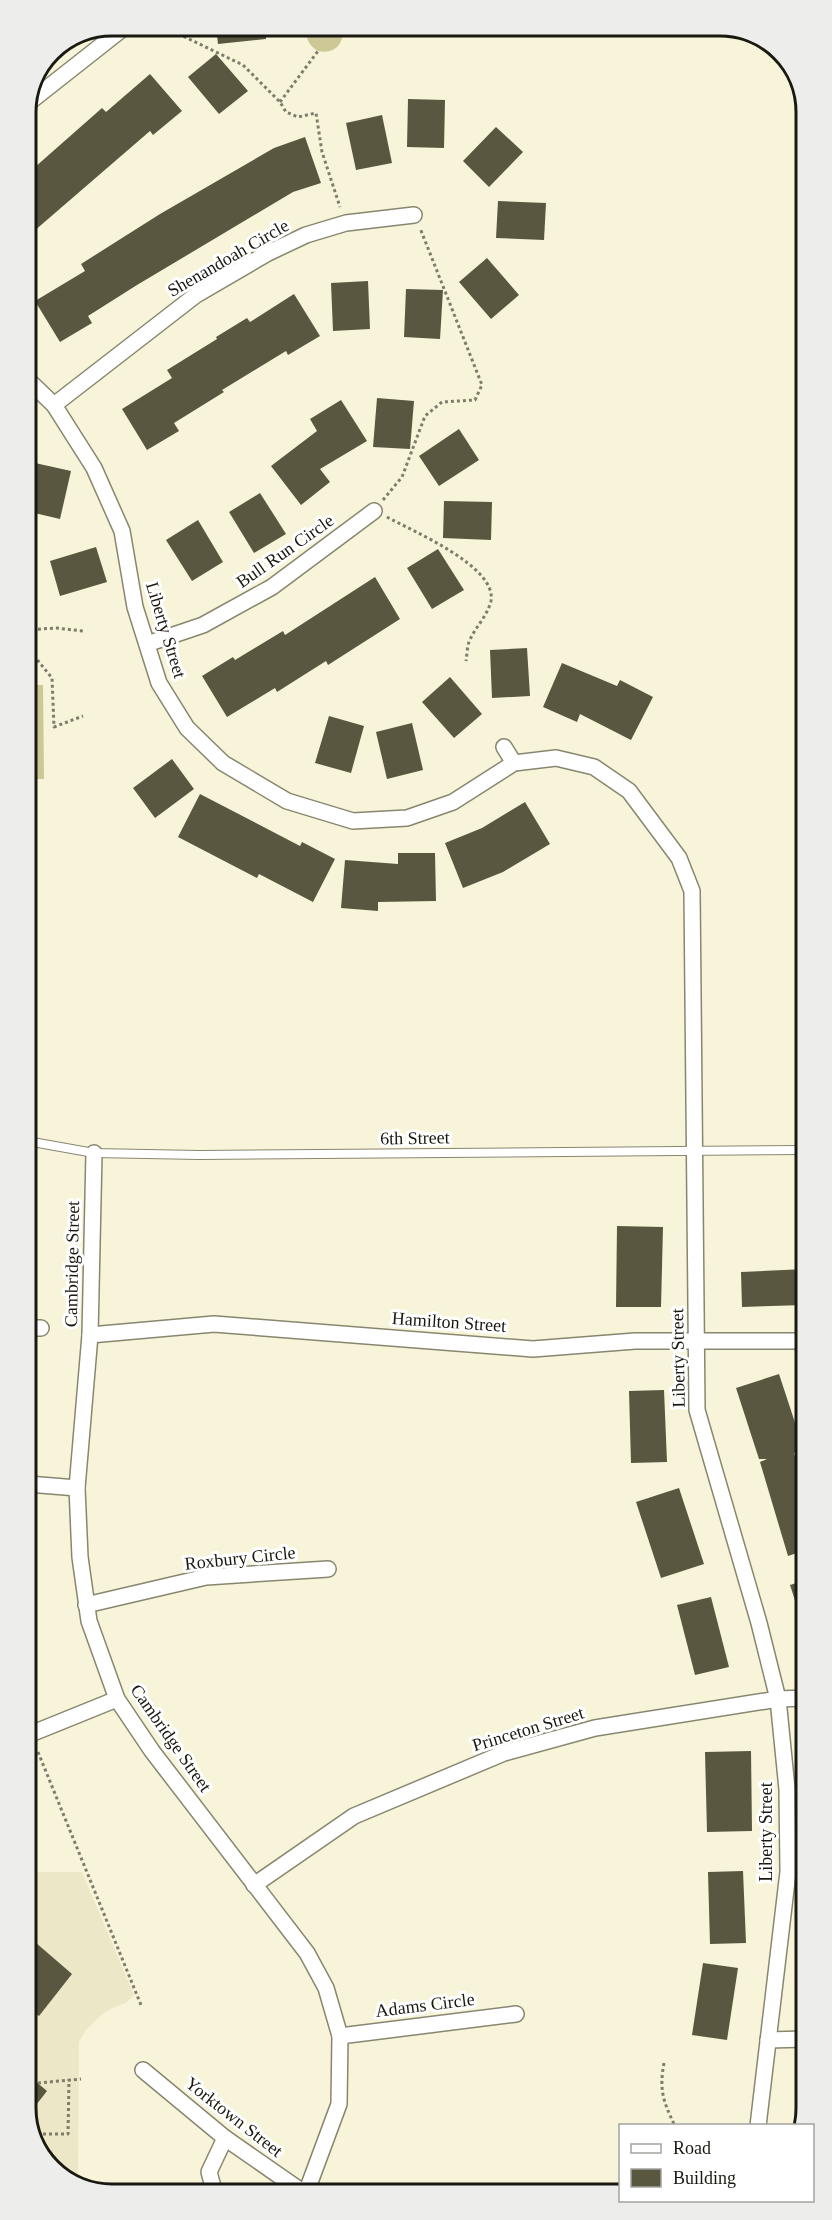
<svg xmlns="http://www.w3.org/2000/svg" width="832" height="2220" font-family="Georgia,serif">
  <style>
    .built { fill: #ece7c6 }
    .green { fill: #cec897 }
    .building { fill: #5a5741 }
    .lines { fill: none; stroke-linecap: round; stroke-linejoin: round }
    .service-casing { stroke: #89866f; stroke-width: 10 }
    .minor-casing { stroke: #89866f; stroke-width: 18 }
    .path { stroke: #7e7d6c; stroke-width: 3; stroke-dasharray: 3 3; stroke-linecap: butt }
    .service { stroke: #fff; stroke-width: 8 }
    .minor { stroke: #fff; stroke-width: 15 }
    .labels { text-anchor: middle; dominant-baseline: central; stroke-width: 6; stroke-linejoin: round; paint-order: stroke }
    .street-label { font-size: 18px; fill: #1a1910; stroke: #fff }
    .rim { fill: none; stroke: #1a1910; stroke-width: 3 }
  </style>
  <rect width="100%" height="100%" fill="#f7f4da"/>
  <path class="built" d="M28,1872H82L134,1995L126,2003L112,2008L100,2016L85,2031L79,2042L78,2184L59,2176L29,2131Z"/>
  <g class="green">
    <path d="M309,26H340C347,42 335,55 318,51C308,45 304,37 309,26Z"/>
    <path d="M26,685H43L44,779H27Z"/>
  </g>
  <g class="building">
    <path d="M216,26H265L266,39L218,44Z"/>
    <path d="M216,54L248,91L219,114L188,77Z"/>
    <path d="M150,74L182,111L153,135L150,131L26,238V175L102,108L106,112Z"/>
    <path d="M408,99L445,100L444,148L407,147Z"/>
    <path d="M382,115L392,163L356,170L346,123Z"/>
    <path d="M496,127L523,152L489,187L463,161Z"/>
    <path d="M305,137L321,183L293,192L137,285L88,316L92,323L60,342L35,301L85,271L81,264L160,214L274,148Z"/>
    <path d="M498,201L546,203L544,240L496,238Z"/>
    <path d="M487,258L519,295L491,319L459,282Z"/>
    <path d="M368,281L370,329L333,331L331,283Z"/>
    <path d="M406,289L443,290L440,339L404,337Z"/>
    <path d="M294,294L320,336L288,355L286,351L222,390L224,392L174,423L179,431L147,450L122,409L172,378L167,370L217,339L216,337L247,318L250,322Z"/>
    <path d="M377,398L414,401L410,449L373,447Z"/>
    <path d="M341,400L367,441L320,469L330,482L301,505L271,466L317,431L310,419Z"/>
    <path d="M459,429L479,460L439,486L419,456Z"/>
    <path d="M35,463L71,471L60,519L26,511V499Z"/>
    <path d="M260,493L286,534L254,553L229,512Z"/>
    <path d="M444,501L492,502L491,540L443,538Z"/>
    <path d="M198,520L223,562L192,581L166,540Z"/>
    <path d="M96,547L107,582L60,596L50,561Z"/>
    <path d="M438,549L464,590L432,609L407,568Z"/>
    <path d="M375,577L400,619L328,665L326,661L277,692L275,688L227,717L202,676L233,657L235,660L283,631L285,635Z"/>
    <path d="M527,648L530,696L492,698L490,650Z"/>
    <path d="M562,663L617,686L620,680L653,697L631,740L580,714L577,722L543,707Z"/>
    <path d="M450,677L482,714L454,738L422,702Z"/>
    <path d="M329,716L364,726L351,773L315,763Z"/>
    <path d="M412,723L423,770L387,779L376,732Z"/>
    <path d="M172,759L194,789L155,818L133,788Z"/>
    <path d="M200,794L300,846L302,842L335,859L313,902L259,874L257,878L178,837Z"/>
    <path d="M525,802L550,844L503,872L463,888L445,843L482,828Z"/>
    <path d="M398,853H435L436,901L378,902V911L341,908L345,860L398,864Z"/>
    <path d="M617,1226L663,1227L661,1307H616Z"/>
    <path d="M805,1269V1305L742,1307L741,1272Z"/>
    <path d="M779,1374L804,1450L794,1453L806,1492V1550L788,1556L760,1462L767,1459H759L736,1388Z"/>
    <path d="M664,1390L667,1462L631,1463L629,1391Z"/>
    <path d="M679,1488L704,1564L661,1578L636,1502Z"/>
    <path d="M806,1580V1625H803L790,1585Z"/>
    <path d="M711,1597L729,1667L695,1675L677,1605Z"/>
    <path d="M751,1751L752,1831L707,1832L705,1752Z"/>
    <path d="M743,1871L746,1943L710,1944L708,1872Z"/>
    <path d="M28,1936L72,1974L39,2016L28,2009Z"/>
    <path d="M703,1963L738,1968L727,2040L692,2035Z"/>
    <path d="M28,2075L47,2091L29,2114L28,2093Z"/>
  </g>
  <g class="lines">
    <g class="service-casing">
      <path id="service" d="M27,1141L94,1153L199,1155L805,1150"/>
    </g>
    <g class="minor-casing">
      <g id="minor">
        <path d="M27,104L126,26"/>
        <path d="M26,378L54,405L94,468L122,531L135,607L159,683L187,728L223,763L287,801L353,821L407,818L453,802L514,763L556,758L594,767L629,791L679,858L692,891L697,1410L759,1623L778,1699L787,1789L788,1872L758,2126"/>
        <path d="M54,405L196,295L268,253L306,235L346,223L414,215"/>
        <path d="M147,644L203,625L272,587L374,511"/>
        <path d="M504,747L514,763"/>
        <path d="M94,1153L90,1335L77,1488L80,1557L89,1621L117,1699L152,1751L307,1953L326,1988L340,2036L339,2104L306,2193"/>
        <path d="M27,1328H41"/>
        <path d="M90,1335L214,1324L533,1349L635,1341H805"/>
        <path d="M28,1484L77,1488"/>
        <path d="M86,1605L206,1577L328,1569"/>
        <path d="M28,1735L117,1699"/>
        <path d="M254,1885L354,1816L504,1753L595,1728L778,1699L806,1698"/>
        <path d="M340,2036L516,2014"/>
        <path d="M768,2040L806,2039"/>
        <path d="M143,2070L225,2138L304,2193"/>
        <path d="M215,2194L209,2172L225,2138"/>
      </g>
    </g>
    <g class="path">
      <path d="M162,26L243,65L280,102L286,112L298,117L316,113L322,152L340,207"/>
      <path d="M280,102L318,51"/>
      <path d="M383,500L402,477L425,416L442,402L475,400L482,385L420,228"/>
      <path d="M387,517C412,531 497,566 491,601C487,617 475,627 469,642C467,647 467,655 466,661"/>
      <path d="M26,630L56,628L83,631"/>
      <path d="M26,646L52,678L54,727L83,716"/>
      <path d="M38,1752L141,2005"/>
      <path d="M664,2063C659,2090 663,2101 675,2126"/>
      <path d="M38,2083L81,2079"/>
      <path d="M31,2134H68L69,2079"/>
    </g>
    <use href="#service" class="service"/>
    <use href="#minor" class="minor"/>
  </g>
  <g class="labels">
    <g class="street-label">
      <text transform="translate(228 258) rotate(-30)">Shenandoah Circle</text>
      <text transform="translate(285 551) rotate(-35)">Bull Run Circle</text>
      <text transform="translate(166 630) rotate(73)">Liberty Street</text>
      <text transform="translate(415 1138) rotate(-1)">6th Street</text>
      <text transform="translate(72 1264) rotate(-89)">Cambridge Street</text>
      <text transform="translate(449 1322) rotate(4)">Hamilton Street</text>
      <text transform="translate(678 1358) rotate(-91)">Liberty Street</text>
      <text transform="translate(240 1558) rotate(-6)">Roxbury Circle</text>
      <text transform="translate(528 1729) rotate(-17)">Princeton Street</text>
      <text transform="translate(171 1738) rotate(55)">Cambridge Street</text>
      <text transform="translate(766 1832) rotate(-90)">Liberty Street</text>
      <text transform="translate(425 2005) rotate(-7)">Adams Circle</text>
      <text transform="translate(234 2117) rotate(38)">Yorktown Street</text>
    </g>
  </g>
  <path d="M0 0H832V2220H0ZM112 36H720A76 76 0 0 1 796 112V2108A76 76 0 0 1 720 2184H112A76 76 0 0 1 36 2108V112A76 76 0 0 1 112 36Z" fill="#ededec" fill-rule="evenodd"/>
  <path class="rim" d="M112 36H720A76 76 0 0 1 796 112V2108A76 76 0 0 1 720 2184H112A76 76 0 0 1 36 2108V112A76 76 0 0 1 112 36Z"/>
  <rect x="619" y="2124" width="195" height="78" fill="#ffffff" stroke="#a3a39f" stroke-width="1.5"/>
  <rect x="631" y="2144" width="30" height="9" fill="#ffffff" stroke="#a3a39f" stroke-width="1.5"/>
  <text x="673" y="2154" font-size="18" fill="#1a1910">Road</text>
  <rect x="631" y="2169" width="30" height="18" fill="#5a5741" stroke="#a3a39f" stroke-width="1.5"/>
  <text x="673" y="2184" font-size="18" fill="#1a1910">Building</text>
</svg>
